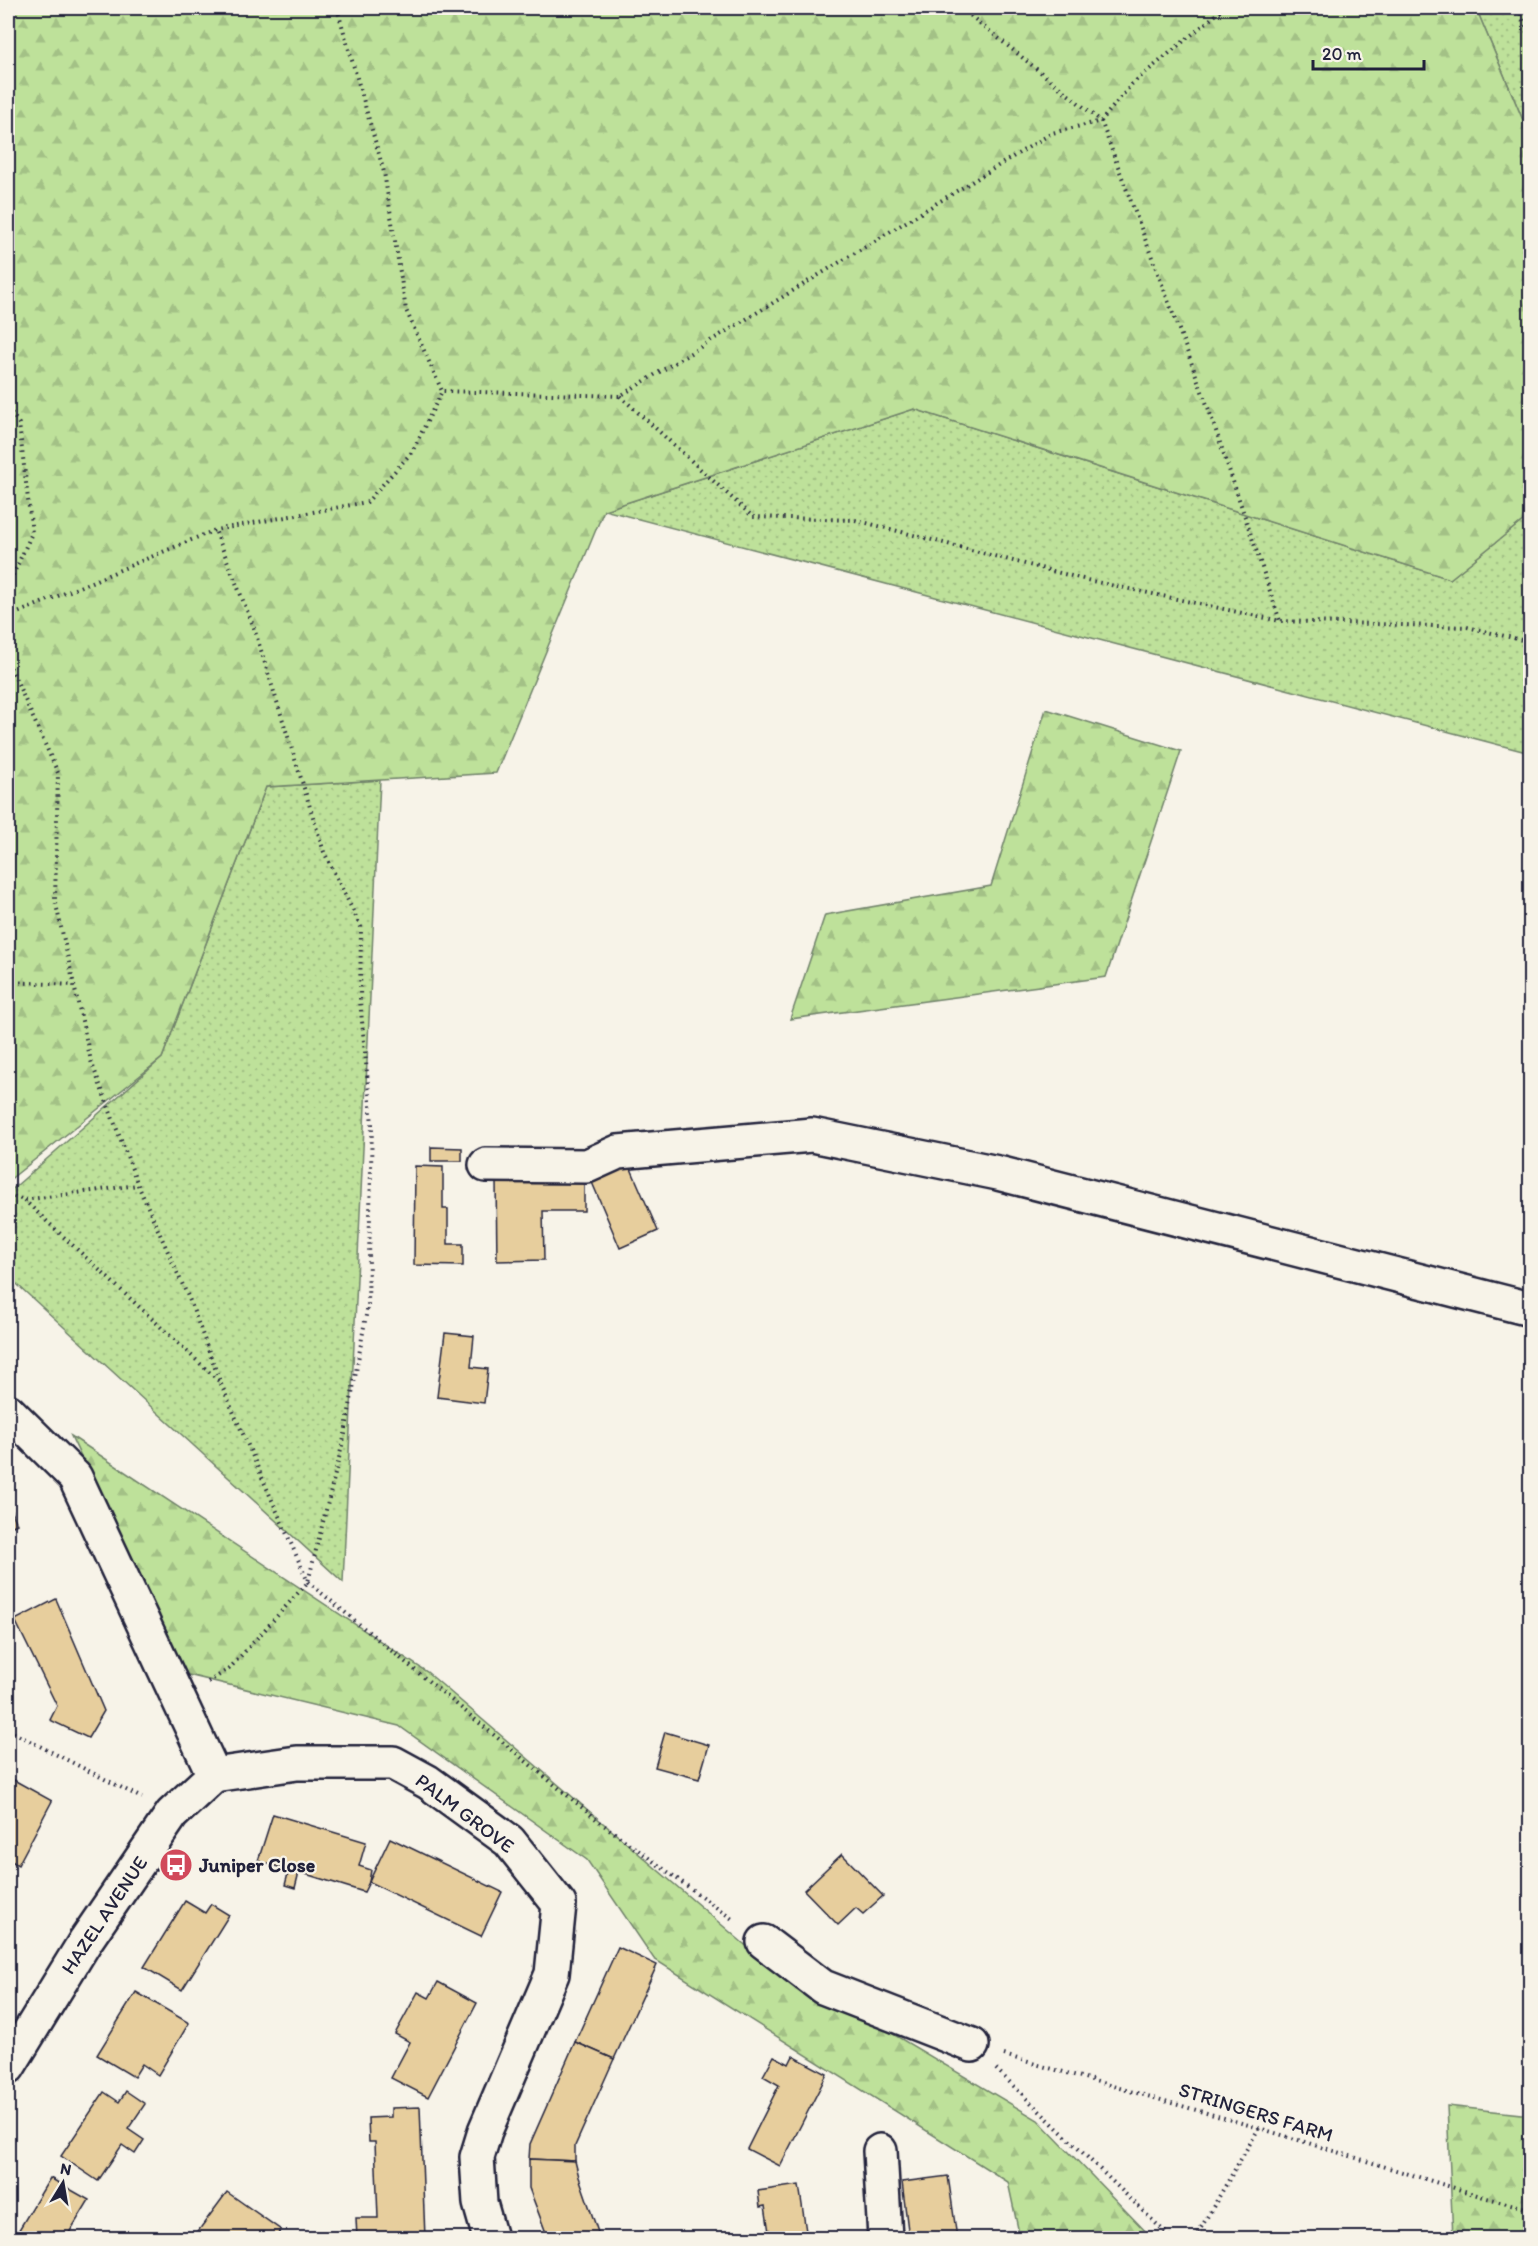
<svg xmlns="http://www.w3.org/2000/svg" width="1538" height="2246" font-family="Itim,sans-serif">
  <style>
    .grass { fill: url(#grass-dots); stroke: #70826a; stroke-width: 1.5 }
    .forest { fill: url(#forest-firs); stroke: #70826a; stroke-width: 1.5 }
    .building { fill: #e7ce9d; stroke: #22223b; stroke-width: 1.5 }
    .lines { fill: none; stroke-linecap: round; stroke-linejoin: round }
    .minor-casing { stroke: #22223b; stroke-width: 38 }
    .path { stroke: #22223b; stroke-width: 4; stroke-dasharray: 1.5 4.5; stroke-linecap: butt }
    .minor { stroke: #f7f3e8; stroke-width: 33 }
    .labels { text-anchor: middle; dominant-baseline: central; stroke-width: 4.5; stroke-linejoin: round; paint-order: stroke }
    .street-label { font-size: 20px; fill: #22223b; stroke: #f7f3e8 }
    .poi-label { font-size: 20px; font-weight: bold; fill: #22223b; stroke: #f7f3e8; text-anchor: start }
  </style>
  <defs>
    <pattern id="grass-dots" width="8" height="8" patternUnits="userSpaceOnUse" patternTransform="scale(1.5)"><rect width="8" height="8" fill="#bee19a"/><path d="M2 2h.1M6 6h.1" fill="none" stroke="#a3c186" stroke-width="1.8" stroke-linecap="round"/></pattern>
    <pattern id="forest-firs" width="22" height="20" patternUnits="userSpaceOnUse" patternTransform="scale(1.5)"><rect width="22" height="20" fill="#bee19a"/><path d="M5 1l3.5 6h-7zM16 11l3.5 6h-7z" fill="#a3c186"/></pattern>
  </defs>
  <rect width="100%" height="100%" fill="#f7f3e8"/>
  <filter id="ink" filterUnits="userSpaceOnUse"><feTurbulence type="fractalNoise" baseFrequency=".0167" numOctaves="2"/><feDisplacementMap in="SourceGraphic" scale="12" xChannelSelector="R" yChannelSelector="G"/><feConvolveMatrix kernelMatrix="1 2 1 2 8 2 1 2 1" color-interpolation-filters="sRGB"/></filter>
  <g filter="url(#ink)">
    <g class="grass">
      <path d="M1476,8H1530V137Z"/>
      <path d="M914,409L1450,579L1530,515V753L604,510Z"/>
      <path d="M380,780L343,1582L8,1276V1193L162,1058L266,787Z"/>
    </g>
    <g class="forest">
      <path d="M8,8H1476L1530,137V515L1450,579L914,409L604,510L496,773L266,787L162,1058L8,1181Z"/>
      <path d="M1046,709L1181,751L1106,977L790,1019L825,915L991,886Z"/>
      <path d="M71,1436L427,1672L751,1950L1038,2120L1152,2238H1020L1008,2182L654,1959L587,1860L399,1726L184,1674Z"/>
      <path d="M1447,2106L1530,2115V2238H1453Z"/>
    </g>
    <g class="building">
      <path d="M431,1147L462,1148V1161H431Z"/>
      <path d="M629,1164L658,1231L620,1248L591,1180Z"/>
      <path d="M415,1166L443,1167V1209H448V1244H463V1266L414,1265Z"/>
      <path d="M584,1178V1211H543L544,1260L497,1261L496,1180Z"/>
      <path d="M445,1333L474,1336L471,1367L488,1369L484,1403L437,1397Z"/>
      <path d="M8,1502L17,1524L8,1528Z"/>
      <path d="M56,1599L104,1711L88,1738L50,1720L57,1706L15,1620Z"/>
      <path d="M665,1732L709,1745L699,1779L655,1767Z"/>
      <path d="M12,1779L52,1801L18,1865L8,1859V1788Z"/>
      <path d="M273,1814L366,1842L359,1866L371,1870L369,1882L364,1892L299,1872L295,1888L285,1885L289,1870L258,1861Z"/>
      <path d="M390,1838L502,1892L481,1936L369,1882Z"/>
      <path d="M842,1854L883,1896L863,1914L856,1908L838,1925L804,1890Z"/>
      <path d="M185,1901L205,1913L211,1904L229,1915L182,1990L144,1967Z"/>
      <path d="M618,1947L657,1965L614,2059L575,2042Z"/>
      <path d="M438,1982L477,2003L428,2097L391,2078L410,2042L395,2034L418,1992L429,1998Z"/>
      <path d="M136,1992L189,2023L158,2075L142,2064L134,2077L97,2055Z"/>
      <path d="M575,2042L614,2059L575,2146V2161L529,2159L530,2144Z"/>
      <path d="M774,2056L789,2064L793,2056L827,2074L780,2166L747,2149L779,2085L763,2076Z"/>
      <path d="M126,2091L145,2104L128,2129L144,2140L135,2154L122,2145L98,2181L61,2156L104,2092L119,2102Z"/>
      <path d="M420,2107L425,2238H357L356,2218H378L375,2142H369L368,2118L391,2117V2108Z"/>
      <path d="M529,2159L575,2161L579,2177L600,2238H548L529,2188Z"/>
      <path d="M948,2176L957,2238H909L902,2182Z"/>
      <path d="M50,2178L89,2200L66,2238H14Z"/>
      <path d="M799,2185L807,2238H741V2236L769,2232L765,2206L760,2207L758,2191Z"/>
      <path d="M227,2192L281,2230L275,2238H193Z"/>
    </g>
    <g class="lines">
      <g class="minor-casing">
        <g id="minor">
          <path d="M486,1165L587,1166L618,1152L812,1135L998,1173L1530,1309"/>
          <path d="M8,1411L75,1477L214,1775"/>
          <path d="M214,1775L297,1763H393L428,1782L509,1841L559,1904L552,1974L485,2131L477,2157L480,2203L490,2238"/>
          <path d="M764,1942L823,1987L972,2045"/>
          <path d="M8,2067L86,1940L172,1814L214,1775"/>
          <path d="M880,2151L885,2238"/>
        </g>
      </g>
      <g class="path">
        <path d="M337,8L384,172L406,310L442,391"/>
        <path d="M961,8L1101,121L1209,410L1280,621"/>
        <path d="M1519,8L1530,41"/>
        <path d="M620,396L753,517L855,520L1087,580L1280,621L1467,627L1530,642"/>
        <path d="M8,408L19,424L32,533L8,586"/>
        <path d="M8,617L215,530L367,502L412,452L442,391L620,396L1052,133L1101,121L1132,84L1224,8"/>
        <path d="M8,662L58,773L55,900L91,1061L138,1185L190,1301L221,1384L308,1582L601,1823L735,1921"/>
        <path d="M8,982L74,985"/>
        <path d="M8,1195L24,1200L138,1185"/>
        <path d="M24,1200L221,1383"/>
        <path d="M208,1682L229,1669L308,1582L345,1434L368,1304L372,1124L360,1001L361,927L324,852L254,628L215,530"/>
        <path d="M8,1730L142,1798"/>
        <path d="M1004,2055L1259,2128L1487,2198L1530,2209"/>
        <path d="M996,2069L1171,2238"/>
        <path d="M1195,2238L1259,2128"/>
      </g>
      <use href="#minor" class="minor"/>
    </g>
  </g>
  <defs>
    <g id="bus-disc" transform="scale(1.725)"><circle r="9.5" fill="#d1495b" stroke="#f7f3e8"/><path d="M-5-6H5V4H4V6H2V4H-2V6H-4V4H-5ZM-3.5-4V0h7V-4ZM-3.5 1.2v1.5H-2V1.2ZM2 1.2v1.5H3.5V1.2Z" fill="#fff"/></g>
  </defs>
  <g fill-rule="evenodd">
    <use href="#bus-disc" x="176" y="1865"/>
  </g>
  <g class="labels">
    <g class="street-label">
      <text transform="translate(465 1813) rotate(37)">PALM GROVE</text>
      <text transform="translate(104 1915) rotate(-56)">HAZEL AVENUE</text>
      <text transform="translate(1256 2112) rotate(17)">STRINGERS FARM</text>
    </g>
    <g class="poi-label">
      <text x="199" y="1865">Juniper Close</text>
    </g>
  </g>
  <rect width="1538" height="2246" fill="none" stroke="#f7f3e8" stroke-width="30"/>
  <rect x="15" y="15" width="1508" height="2216" fill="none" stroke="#22223b" stroke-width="2" filter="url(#ink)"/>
  <g transform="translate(63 2183) rotate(11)" stroke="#f7f3e8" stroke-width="4.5" paint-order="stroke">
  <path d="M0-4.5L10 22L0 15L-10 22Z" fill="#22223b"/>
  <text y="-9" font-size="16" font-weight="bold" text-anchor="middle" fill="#22223b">N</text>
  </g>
  <path d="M1313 60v9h111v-9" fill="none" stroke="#22223b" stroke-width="3"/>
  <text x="1322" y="60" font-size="18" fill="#22223b" stroke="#f7f3e8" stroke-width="4.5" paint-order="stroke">20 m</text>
</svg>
